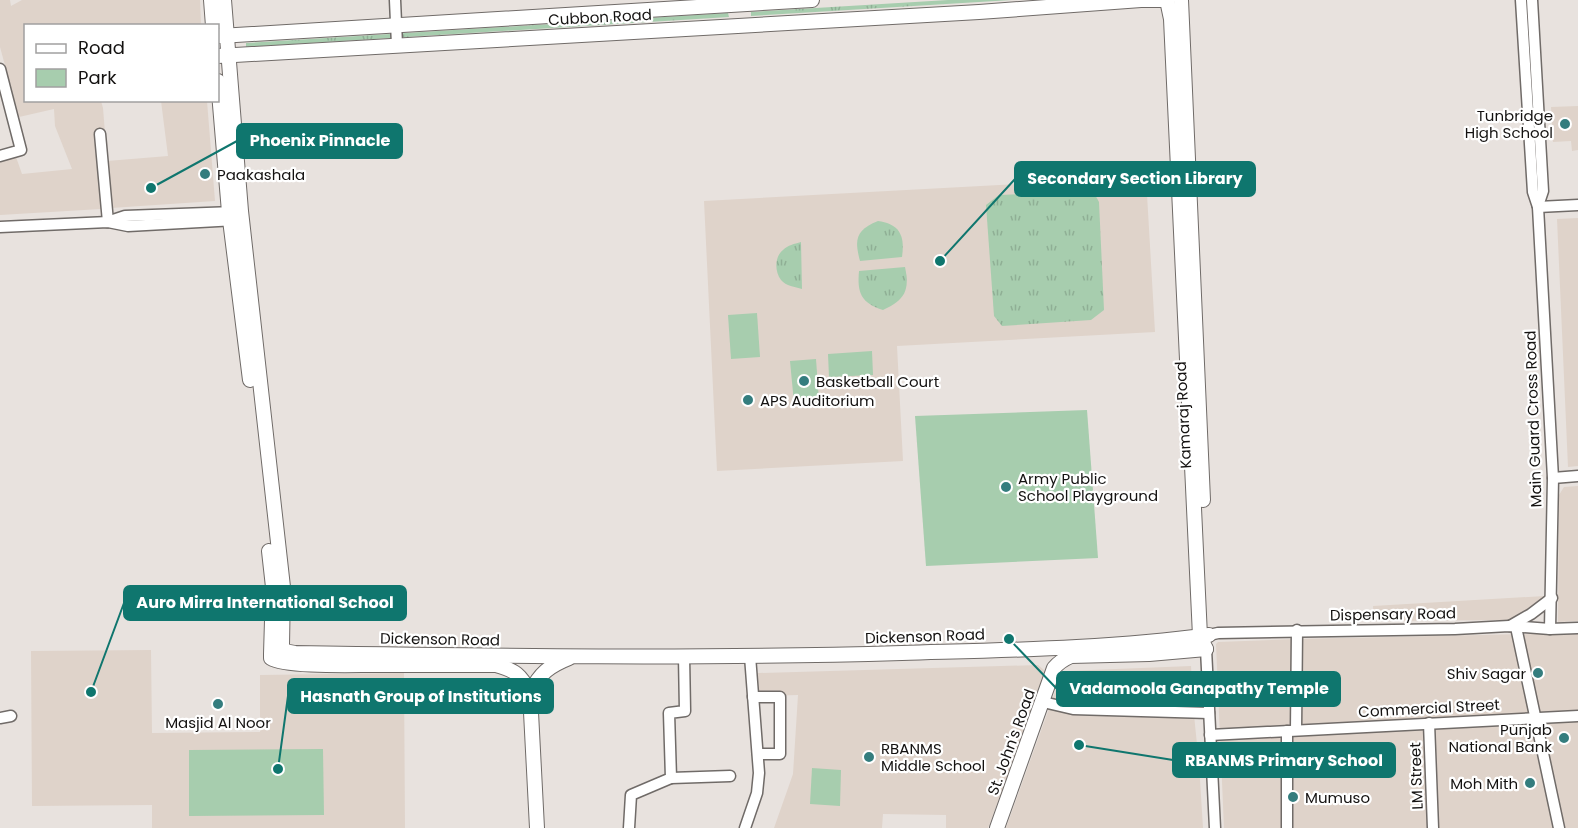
<svg xmlns="http://www.w3.org/2000/svg" width="1578" height="828" font-family="Poppins,sans-serif">
  <style>
    .built { fill: #dfd3ca }
    .grass { fill: url(#grass-tufts) }
    .park { fill: #a7cdae }
    .lines { fill: none; stroke-linecap: round; stroke-linejoin: round }
    .minor-casing { stroke: #706b68; stroke-width: 13 }
    .major-casing { stroke: #706b68; stroke-width: 16 }
    .minor { stroke: #fff; stroke-width: 10 }
    .major { stroke: #fff; stroke-width: 14 }
    .poi-dot { fill: #347d7e; stroke: #fff; stroke-width: 2 }
    .labels { text-anchor: middle; dominant-baseline: central; stroke-width: 4.5; stroke-linejoin: round; paint-order: stroke }
    .street-label { font-size: 15px; fill: #141211; stroke: #fff }
    .poi-label { font-size: 15px; fill: #141211; stroke: #fff; text-anchor: start }
    .leader { fill: none; stroke: #0f766e; stroke-width: 2 }
    .callout-dot { fill: #0f766e; stroke: #fff; stroke-width: 2 }
    .callout { fill: #0f766e; stroke: #0f766e; stroke-width: 2 }
    .callout-label { font-size: 16px; text-anchor: middle; font-weight: bold; fill: #fff }
  </style>
  <defs>
    <pattern id="grass-tufts" width="24" height="20" patternUnits="userSpaceOnUse" patternTransform="scale(1.5)"><rect width="24" height="20" fill="#a7cdae"/><path d="M3 7l-1-3M5 7V3M7 7l1-3M15 17l-1-3M17 17v-4M19 17l1-3" fill="none" stroke="#8faf95"/></pattern>
  </defs>
  <rect width="100%" height="100%" fill="#e8e2de"/>
  <g class="built">
    <path d="M0,0H10L11,6L22,0H200L201,25L26,26V100L101,101L103,108L105,133L95,134L101,209L0,215V161L16,157L22,174L72,169L55,126L54,109L19,117L0,47Z"/>
    <path d="M161,101H207L215,201L111,208L107,161L168,156Z"/>
    <path d="M1578,106V150L1572,151L1571,141L1553,142L1551,107Z"/>
    <path d="M1146,177L1155,332L897,346L903,461L717,471L704,201Z"/>
    <path d="M1578,218V466L1568,467L1557,219Z"/>
    <path d="M1578,486V621L1558,622L1559,495L1564,487Z"/>
    <path d="M1545,596L1528,611L1513,620L1374,621L1373,606Z"/>
    <path d="M1578,633V828H1224L1216,644L1218,642L1295,639Z"/>
    <path d="M151,650L152,733L260,732V675L404,673L405,828H152V805L32,806L31,651Z"/>
    <path d="M1038,665L1044,670V677L988,828H946V815L883,814L882,828H774L793,774L798,695L759,696L758,673Z"/>
    <path d="M1191,666L1194,715L1199,764L1203,828H1006L1060,678L1066,671Z"/>
  </g>
  <g class="grass">
    <path d="M948,0H1012L751,16V12Z"/>
    <path d="M728,13L729,17L246,47V43Z"/>
    <path d="M1093,191L1099,202L1104,310L1091,320L1002,326L994,316L986,205L999,195Z"/>
    <path d="M878,221C900,224 905,236 902,257L860,261C854,239 856,230 878,221Z"/>
    <path d="M801,242L802,289C795,287 786,286 781,280C774,271 775,256 783,250C788,245 794,244 801,242Z"/>
    <path d="M905,267C910,290 905,300 883,310C861,303 857,293 859,271Z"/>
  </g>
  <g class="park">
    <path d="M757,313L760,357L731,359L728,315Z"/>
    <path d="M872,351L873,375L829,377L828,354Z"/>
    <path d="M816,359L819,401L794,403L790,361Z"/>
    <path d="M1087,410L1098,558L926,566L915,416Z"/>
    <path d="M323,749L324,815L189,816V750Z"/>
    <path d="M812,768L841,770L840,806L810,804Z"/>
  </g>
  <g class="lines">
    <g class="minor-casing">
      <g id="minor">
        <path d="M395,0L397,45"/>
        <path d="M1521,0L1533,192L1538,207L1553,478L1550,629"/>
        <path d="M1532,0L1543,191L1538,206"/>
        <path d="M0,69L21,150L0,156"/>
        <path d="M100,134L108,222"/>
        <path d="M1538,207L1578,205"/>
        <path d="M110,221L125,216L234,212"/>
        <path d="M0,227L108,222L128,226L236,220"/>
        <path d="M1553,478L1578,476"/>
        <path d="M1510,626L1531,614L1552,598"/>
        <path d="M1516,627L1559,828"/>
        <path d="M1209,635L1218,633L1455,629L1509,626L1550,629L1578,628"/>
        <path d="M1206,649L1215,828"/>
        <path d="M753,697H780V754H758"/>
        <path d="M1043,702L1073,709L1209,713"/>
        <path d="M0,718L11,716"/>
        <path d="M1429,723L1433,828"/>
        <path d="M1296,730L1297,630"/>
        <path d="M1287,731V828"/>
        <path d="M1210,735L1578,716"/>
        <path d="M671,778L730,776"/>
        <path d="M629,828L631,795L671,778L669,713L685,711L684,656"/>
        <path d="M745,828L757,793L759,773L750,656"/>
      </g>
    </g>
    <g class="major-casing">
      <g id="major">
        <path d="M211,0L213,26"/>
        <path d="M224,0L241,211L283,587L282,645L284,651L295,653C497,656 700,659 902,653C1004,650 1108,649 1209,635"/>
        <path d="M1167,0L1171,19L1200,636L1206,649"/>
        <path d="M1181,0L1203,500"/>
        <path d="M220,36L812,0"/>
        <path d="M218,56L979,12L1141,0H1164"/>
        <path d="M218,81L229,212L250,380"/>
        <path d="M269,551L273,587L271,654V658C285,667 352,665 372,665C413,665 454,665 496,665C515,670 521,675 530,693"/>
        <path d="M537,828L530,693C540,673 549,666 569,658"/>
        <path d="M997,828L1054,668C1059,662 1064,659 1071,656L1149,654L1206,649"/>
      </g>
    </g>
    <use href="#minor" class="minor"/>
    <use href="#major" class="major"/>
  </g>
  <g class="poi-dot">
    <circle cx="1565" cy="124" r="6"/>
    <circle cx="205" cy="174" r="6"/>
    <circle cx="804" cy="381" r="6"/>
    <circle cx="748" cy="400" r="6"/>
    <circle cx="1006" cy="487" r="6"/>
    <circle cx="1538" cy="673" r="6"/>
    <circle cx="218" cy="704" r="6"/>
    <circle cx="1564" cy="738" r="6"/>
    <circle cx="869" cy="757" r="6"/>
    <circle cx="1530" cy="783" r="6"/>
    <circle cx="1293" cy="797" r="6"/>
  </g>
  <g class="labels">
    <g class="street-label">
      <text transform="translate(600 17) rotate(-3)">Cubbon Road</text>
      <text transform="translate(1183 415) rotate(-93)">Kamaraj Road</text>
      <text transform="translate(1533 419) rotate(-92)">Main Guard Cross Road</text>
      <text transform="translate(1393 614) rotate(-1)">Dispensary Road</text>
      <text transform="translate(925 636) rotate(-2)">Dickenson Road</text>
      <text transform="translate(440 639) rotate(1)">Dickenson Road</text>
      <text transform="translate(1429 708) rotate(-3)">Commercial Street</text>
      <text transform="translate(1011 742) rotate(-70)">St. John's Road</text>
      <text transform="translate(1416 776) rotate(-92)">LM Street</text>
    </g>
    <g class="poi-label">
      <text x="1553" y="115" text-anchor="end">Tunbridge<tspan x="1553" dy="17">High School</tspan></text>
      <text x="217" y="174">Paakashala</text>
      <text x="816" y="381">Basketball Court</text>
      <text x="760" y="400">APS Auditorium</text>
      <text x="1018" y="478">Army Public<tspan x="1018" dy="17">School Playground</tspan></text>
      <text x="1526" y="673" text-anchor="end">Shiv Sagar</text>
      <text x="218" y="722" text-anchor="middle">Masjid Al Noor</text>
      <text x="1552" y="729" text-anchor="end">Punjab<tspan x="1552" dy="17">National Bank</tspan></text>
      <text x="881" y="748">RBANMS<tspan x="881" dy="17">Middle School</tspan></text>
      <text x="1518" y="783" text-anchor="end">Moh Mith</text>
      <text x="1305" y="797">Mumuso</text>
    </g>
  </g>
  <path class="leader" d="M151 188L237 141M940 261L1015 179M91 692L124 603M1009 639L1057 689M278 769L288 696M1079 745L1173 760"/>
  <g class="callout-dot">
    <circle cx="151" cy="188" r="6"/>
    <circle cx="940" cy="261" r="6"/>
    <circle cx="91" cy="692" r="6"/>
    <circle cx="1009" cy="639" r="6"/>
    <circle cx="278" cy="769" r="6"/>
    <circle cx="1079" cy="745" r="6"/>
  </g>
  <g class="callout">
    <rect x="237" y="124" width="165" height="34" rx="6"/>
    <rect x="1015" y="162" width="240" height="34" rx="6"/>
    <rect x="124" y="586" width="282" height="34" rx="6"/>
    <rect x="1057" y="672" width="283" height="34" rx="6"/>
    <rect x="288" y="679" width="265" height="34" rx="6"/>
    <rect x="1173" y="743" width="222" height="34" rx="6"/>
  </g>
  <g class="callout-label">
    <text x="320" y="146">Phoenix Pinnacle</text>
    <text x="1135" y="184">Secondary Section Library</text>
    <text x="265" y="608">Auro Mirra International School</text>
    <text x="1199" y="694">Vadamoola Ganapathy Temple</text>
    <text x="421" y="702">Hasnath Group of Institutions</text>
    <text x="1284" y="766">RBANMS Primary School</text>
  </g>
  <rect x="24" y="24" width="195" height="78" fill="#ffffff" stroke="#a1a0a0" stroke-width="1.5"/>
  <rect x="36" y="44" width="30" height="9" fill="#ffffff" stroke="#a1a0a0" stroke-width="1.5"/>
  <text x="78" y="54" font-size="18" fill="#141211">Road</text>
  <rect x="36" y="69" width="30" height="18" fill="#a7cdae" stroke="#a1a0a0" stroke-width="1.5"/>
  <text x="78" y="84" font-size="18" fill="#141211">Park</text>
</svg>
